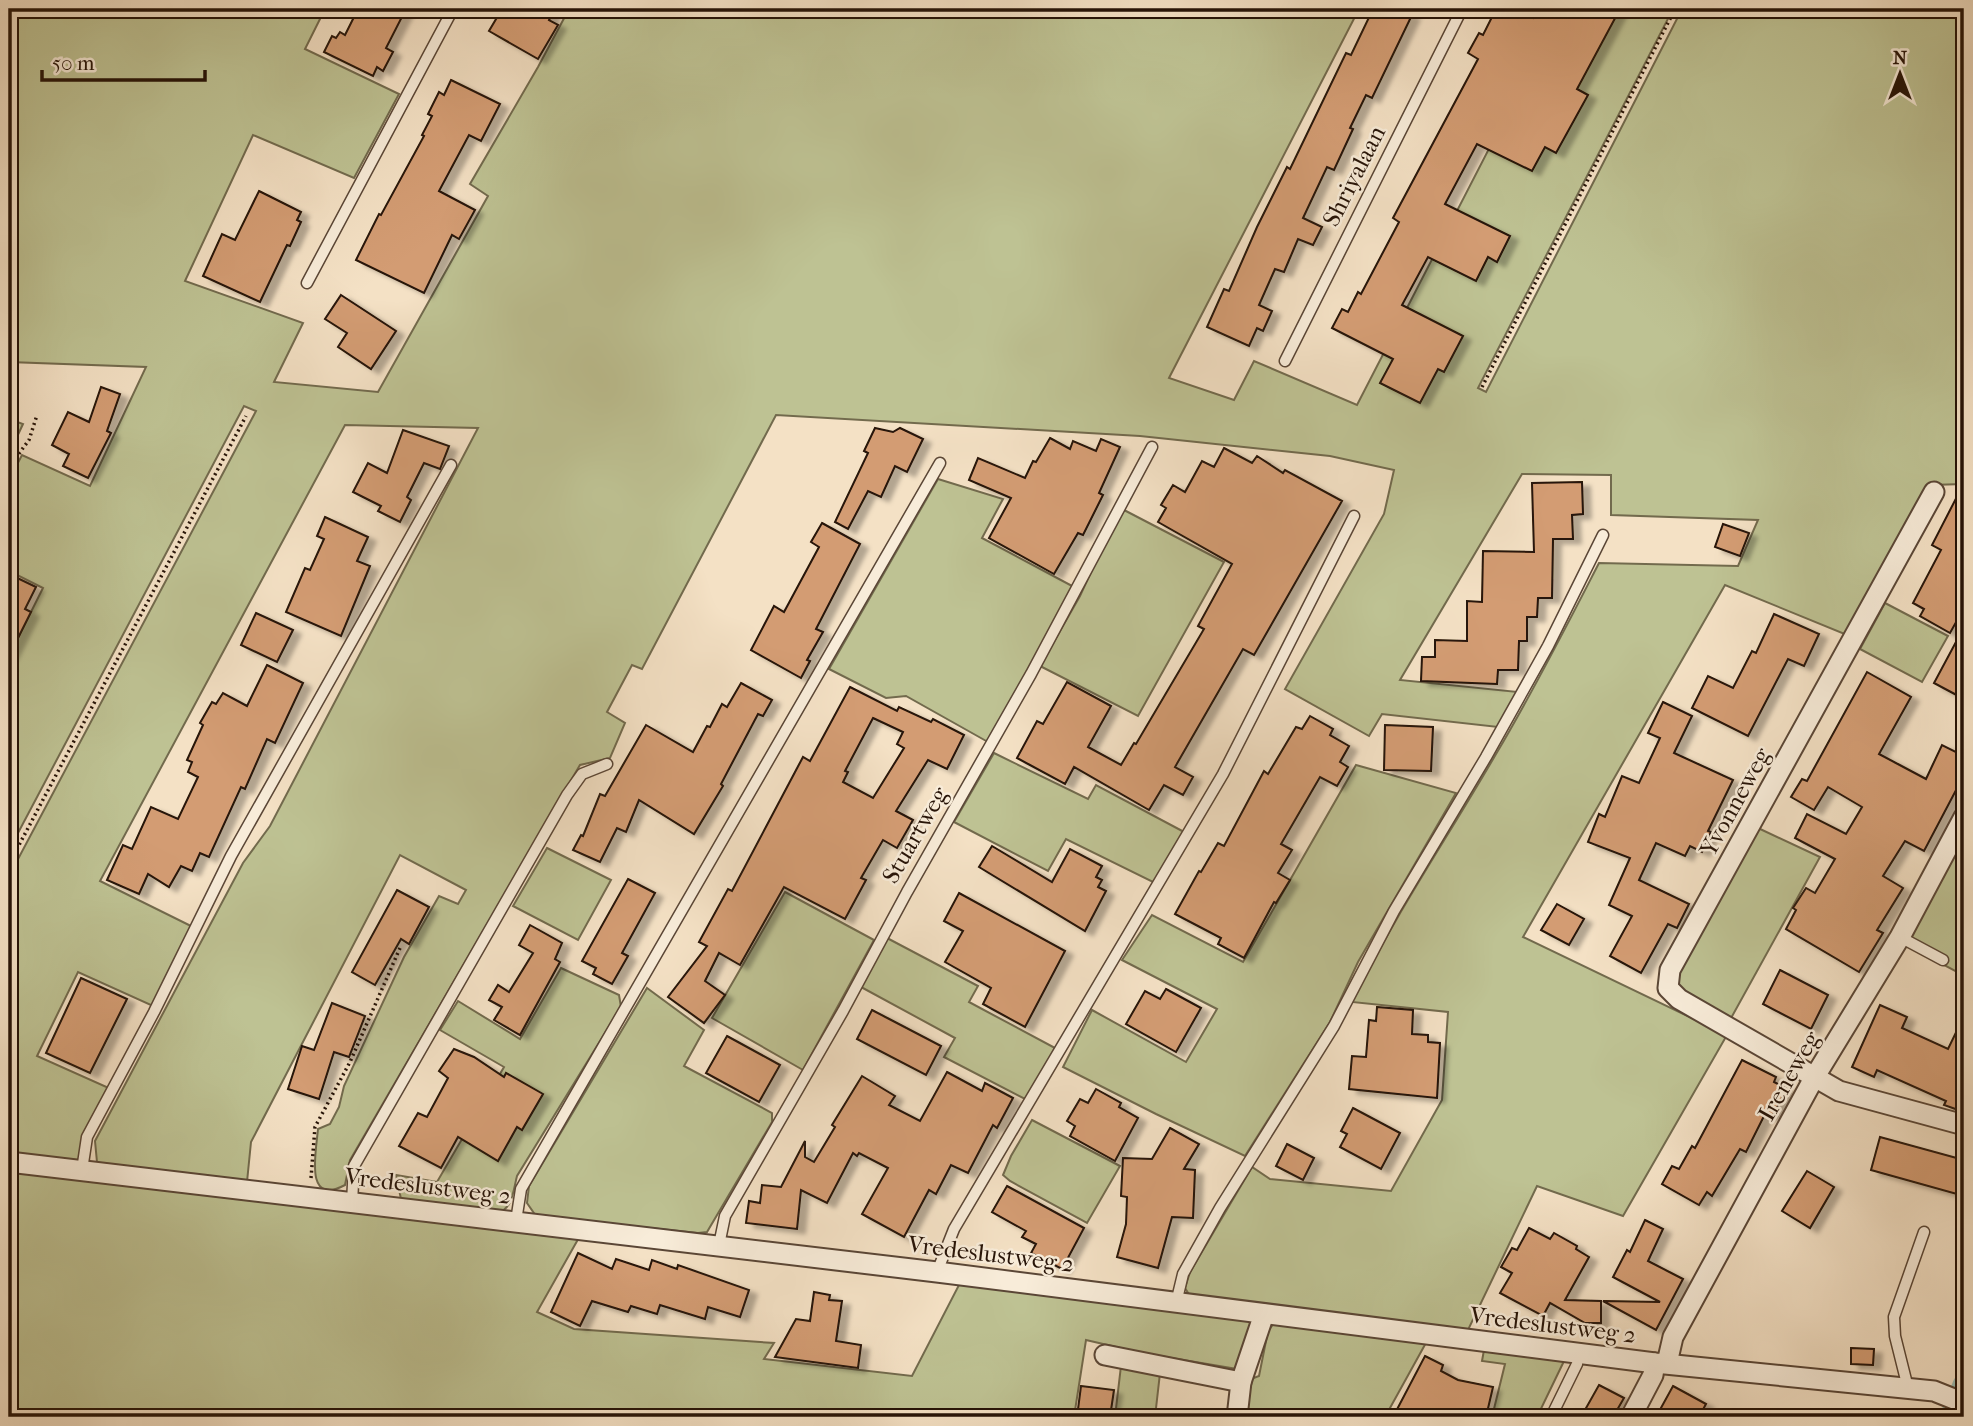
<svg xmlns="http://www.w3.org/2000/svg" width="1973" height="1426" font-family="'IM FELL French Canon',serif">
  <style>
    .green { fill: #bec293; stroke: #726a4d; stroke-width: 2 }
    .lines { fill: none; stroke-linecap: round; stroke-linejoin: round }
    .canal { stroke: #9cbeb4; stroke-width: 23 }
    .building { fill: #d39c73; stroke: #261307; stroke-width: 2; fill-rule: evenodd; filter: url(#shadow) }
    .lane-casing { stroke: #5a4636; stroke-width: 13 }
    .street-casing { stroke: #5a4636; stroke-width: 23 }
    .path { stroke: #261307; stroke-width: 3.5; stroke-dasharray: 2 3.5; stroke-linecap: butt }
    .lane { stroke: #f8ecd9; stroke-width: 10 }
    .street { stroke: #f8ecd9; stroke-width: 19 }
    .labels { text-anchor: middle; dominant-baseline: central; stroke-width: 5; stroke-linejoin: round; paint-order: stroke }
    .street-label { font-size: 24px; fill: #261307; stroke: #f8ecd9 }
  </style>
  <defs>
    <filter id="shadow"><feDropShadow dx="8" dy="4.5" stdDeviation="2" flood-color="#0004"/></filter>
  </defs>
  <rect width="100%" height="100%" fill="#f4e1c5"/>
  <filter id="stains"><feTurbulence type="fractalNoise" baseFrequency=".00286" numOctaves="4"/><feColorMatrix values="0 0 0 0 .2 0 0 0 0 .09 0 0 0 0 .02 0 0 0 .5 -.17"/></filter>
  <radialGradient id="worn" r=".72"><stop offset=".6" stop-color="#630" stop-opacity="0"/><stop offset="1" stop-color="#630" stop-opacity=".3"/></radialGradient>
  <g class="green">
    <path d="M9,9H325L305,49L399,94L354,178L253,135L185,281L303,323L274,382L378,392L488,196L470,184L538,67L569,9H1079L1102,16L1106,9H1359L1169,378L1234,400L1254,361L1357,405L1561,9H1673L1478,388L1486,392L1682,9H1964V484L1930,485L1847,635L1725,585L1523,937L1727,1035L1623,1216L1537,1186L1468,1330L1190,1296L1185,1288L1190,1272L1252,1167L1270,1179L1391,1191L1442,1100L1448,1012L1352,1002C1394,916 1448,837 1496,754C1533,692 1566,627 1599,563L1738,566L1758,520L1611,515V475L1522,474L1400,680L1518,692L1498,727L1382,714L1369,736L1285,689L1384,514L1394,470L1330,456L1140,436L776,415L642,669L632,665L607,712L625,723L610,758L580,765L350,1160L345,1185C304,1207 316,1152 318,1129L330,1124L339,1107L344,1086L404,957L439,896L458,904L466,890L400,855L251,1142L247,1182L106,1165L97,1162L95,1141L243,863L270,826L478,428L345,425L100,881L195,928L153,1006L78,972L37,1056L111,1089L78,1160L69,1162L9,1155V876L256,411L244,406L9,850V656L43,588L9,571V480L22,455L90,486L146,367L9,362Z"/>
    <path d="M9,419L23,424L9,454Z"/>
    <path d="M938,479L1003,499L982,538L1074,587L988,742L906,696L886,698L829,669Z"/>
    <path d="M1124,510L1224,562L1138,716L1040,666L1080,596L1104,544Z"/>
    <path d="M1885,603L1948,636L1922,682L1860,649Z"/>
    <path d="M994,753L1088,799L1096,785L1186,833L1155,883L1066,839L1048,871L954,822Z"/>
    <path d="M1356,765L1456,793L1358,962L1330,1022L1245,1156L1156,1114L1063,1067L1092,1010L1186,1062L1217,1009L1122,960L1152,915L1243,962Z"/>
    <path d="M1758,828L1820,857L1730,1020L1676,987L1677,972Z"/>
    <path d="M547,848L611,880L578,940L513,906Z"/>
    <path d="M1952,855L1964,862V959L1957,972L1903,943Z"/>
    <path d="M785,892L874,940L803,1070L712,1018Z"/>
    <path d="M887,938L978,986L969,1002L1055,1048L1027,1100L944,1057L955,1038L861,987Z"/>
    <path d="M561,968L619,995L621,1007L517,1176C513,1191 513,1210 495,1214L401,1199L396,1175L437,1182L504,1067L440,1030L458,1001L520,1039Z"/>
    <path d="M647,988L704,1030L684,1066L772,1113V1122L707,1232L698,1233L536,1216L527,1203L529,1186Z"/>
    <path d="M1032,1120L1120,1166L1087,1223L1010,1181L1003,1175L1011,1156Z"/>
    <path d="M9,1170L581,1234L537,1312L574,1329L774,1343L764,1359L912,1376L960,1283L1256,1321L1237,1369L1142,1353L1086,1340L1074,1417H9Z"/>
    <path d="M1275,1322L1427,1341L1385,1417H1239L1243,1382L1259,1376L1268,1331Z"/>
    <path d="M1484,1350L1565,1359L1537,1417H1492L1505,1364L1482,1361Z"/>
    <path d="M1121,1366L1160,1373L1155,1417H1115Z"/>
  </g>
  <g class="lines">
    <path class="canal" d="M1951,1417L1964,1385"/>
  </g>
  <g class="building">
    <path d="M358,9H406L386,48L393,52L383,71L377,67L373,76L324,52L332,36L336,38L340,32L345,35Z"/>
    <path d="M502,9H555L549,20L558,25L538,59L489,31Z"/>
    <path d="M1373,9H1398L1412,15L1372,98L1366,95L1350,128L1353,129L1334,170L1327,167L1303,218L1322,227L1313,245L1298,239L1284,272L1275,269L1259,305L1272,311L1263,331L1257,328L1249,346L1207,327L1224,289L1229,291L1257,227L1287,167L1290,169L1346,53L1351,55Z"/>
    <path d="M1496,9H1514L1533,18L1539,9H1620L1577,89L1588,95L1556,153L1545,147L1532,171L1477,144L1445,204L1510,236L1497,262L1488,257L1476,281L1428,257L1402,305L1463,336L1444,372L1438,369L1420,403L1380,383L1393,359L1332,328L1342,309L1348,312L1358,292L1361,294L1399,222L1393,218L1478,59L1468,53L1479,33L1483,35Z"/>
    <path d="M451,80L500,104L481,141L469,135L439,191L475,210L459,239L452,235L424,293L356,260L379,214L381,215L424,136L422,135L432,116L428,114L439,92L444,95Z"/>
    <path d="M259,191L301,212L297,220L301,222L290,246L287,245L260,302L203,276L222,234L235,240Z"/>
    <path d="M341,295L396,331L371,369L338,347L347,333L325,319Z"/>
    <path d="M101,387L120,394L107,431L111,433L88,478L63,466L69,454L52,445L68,412L89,422Z"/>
    <path d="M875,428L893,432L900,428L923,439L907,472L895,466L881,497L868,491L848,529L835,522L868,453L864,451Z"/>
    <path d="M403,430L449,446L440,469L424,463L407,497L411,500L400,522L378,511L381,506L353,492L368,463L387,473Z"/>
    <path d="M1050,438L1070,449L1073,441L1096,451L1101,439L1120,447L1099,493L1103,495L1083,535L1078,533L1054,574L989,538L1011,498L969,480L978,458L1025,478L1033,461L1036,462Z"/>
    <path d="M1224,448L1252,463L1257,456L1283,473L1285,470L1342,501L1254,655L1243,649L1175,767L1193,777L1183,795L1164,785L1149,810L1074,767L1065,784L1017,758L1037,721L1043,724L1067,682L1111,706L1088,747L1121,765L1134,743L1136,744L1204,629L1198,626L1232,564L1158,522L1166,508L1161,505L1173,485L1185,492L1202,461L1214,467Z"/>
    <path d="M1582,482L1583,514L1572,515L1573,539H1553L1552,598H1538L1537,617H1527V641H1519L1518,670H1498L1497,684L1421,681L1422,657H1435V640L1467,641V601L1482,602L1483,551L1534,552L1532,483Z"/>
    <path d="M1964,483V608L1950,633L1920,616L1924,609L1913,603L1941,550L1932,545Z"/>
    <path d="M325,517L368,537L357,561L370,566L341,636L286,612L305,568L310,570L324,539L317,536Z"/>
    <path d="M822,523L860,544L816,629L823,632L807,660L810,661L801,678L751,650L774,606L784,612L819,547L811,542Z"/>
    <path d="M1723,524L1749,533L1740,556L1715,547Z"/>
    <path d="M9,574L36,587L25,609L31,612L9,656Z"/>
    <path d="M256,613L293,630L277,662L241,645Z"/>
    <path d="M1774,614L1819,634L1804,666L1788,659L1748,736L1692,708L1708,676L1733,688L1752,651L1756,653Z"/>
    <path d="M1964,627V699L1934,683Z"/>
    <path d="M267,665L303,683L275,743L267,739L245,789L241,787L209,857L200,853L192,871L181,866L169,887L148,874L139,894L107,880L123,845L132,849L151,807L178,819L198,777L188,772L192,762L187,760L203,725L200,723L212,702L216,704L223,693L247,706Z"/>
    <path d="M1867,672L1911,697L1879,754L1926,779L1942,745L1964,756V775L1924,851L1905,841L1883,876L1903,888L1877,930L1883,933L1859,972L1786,929L1796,910L1793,908L1806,888L1815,893L1835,859L1795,838L1807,814L1846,834L1862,807L1828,787L1814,810L1791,797L1802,779L1807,781Z"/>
    <path d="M741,683L772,700L763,716L758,714L721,784L723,786L694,834L639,800L626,832L617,828L600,862L573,850L581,835L583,836L600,794L605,796L646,725L693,752L707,726L710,727L722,704L727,707Z"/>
    <path d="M850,687L897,711L899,707L931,722L933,719L964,735L947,769L928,760L896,811L913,820L897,848L883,840L861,878L866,880L845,919L784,887L740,965L719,953L705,981L725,995L704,1023L668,997L707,946L699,942L728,889L732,891L803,757L810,761ZM873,718L903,732L897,744L904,748L873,798L843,782L848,772L845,771Z"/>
    <path d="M1663,702L1692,716L1674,753L1733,780L1708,831L1711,832L1702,852L1690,846L1685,856L1656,843L1639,880L1689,904L1677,928L1668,924L1641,973L1610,956L1632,916L1609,905L1630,858L1588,842L1599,814L1605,817L1622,776L1639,783L1660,738L1648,733Z"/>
    <path d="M1310,716L1333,729L1330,735L1349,746L1340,762L1348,767L1337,786L1320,777L1281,844L1292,850L1278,873L1290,880L1276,903L1274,902L1244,958L1218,944L1221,938L1175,914L1199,871L1201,872L1218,843L1224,846L1264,771L1268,774L1296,727L1302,729Z"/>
    <path d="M1385,725L1433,727L1431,771L1384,770Z"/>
    <path d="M992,846L1052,882L1070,849L1102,866L1096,877L1102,880L1098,887L1106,891L1085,931L979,867Z"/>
    <path d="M628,879L655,893L622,953L628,956L612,984L593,974L596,968L582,961Z"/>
    <path d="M397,890L429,907L409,944L401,939L375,985L352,972Z"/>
    <path d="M959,893L1065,951L1025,1027L983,1004L991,988L945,962L963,931L944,921Z"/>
    <path d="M1557,904L1584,919L1569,945L1541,930Z"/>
    <path d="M530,925L562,943L555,959L560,962L520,1035L494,1020L502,1007L489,1000L498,985L509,992L533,953L519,945Z"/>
    <path d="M1780,970L1828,995L1811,1029L1763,1004Z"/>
    <path d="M81,978L127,999L90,1073L46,1053Z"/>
    <path d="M1166,989L1201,1008L1176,1052L1126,1024L1145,991L1160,999Z"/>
    <path d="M332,1003L365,1016L349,1057L334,1052L319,1099L288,1089L302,1046L314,1050Z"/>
    <path d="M1880,1005L1907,1017L1902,1028L1948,1049L1964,1016V1112L1944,1105L1946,1101L1877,1070L1874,1077L1852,1067Z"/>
    <path d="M1377,1007L1413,1010L1412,1034L1428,1035V1042L1440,1043L1437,1098L1349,1089L1352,1056L1366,1057L1369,1020L1376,1021Z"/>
    <path d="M872,1010L941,1046L926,1075L857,1039Z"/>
    <path d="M727,1036L780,1065L759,1102L706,1073Z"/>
    <path d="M454,1049L474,1057L504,1077L506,1073L543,1094L522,1130L517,1127L498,1161L458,1137L441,1168L399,1146L418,1113L427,1117L448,1078L439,1071Z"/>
    <path d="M1742,1060L1776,1077L1774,1082L1787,1089L1772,1117L1765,1114L1746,1152L1740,1149L1712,1196L1707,1192L1699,1205L1662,1184L1672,1166L1679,1169L1692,1146L1695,1148Z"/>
    <path d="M947,1072L982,1091L985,1083L1013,1098L997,1128L993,1125L968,1173L951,1165L936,1194L929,1190L904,1237L862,1214L888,1168L859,1153L857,1156L853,1153L827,1203L801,1190L797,1229L746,1223L749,1201L760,1203L762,1185L781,1187L805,1141V1157L814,1162L835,1127L832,1125L862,1076L895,1096L889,1105L920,1121Z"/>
    <path d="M1096,1089L1121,1103L1119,1107L1138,1118L1115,1161L1070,1136L1075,1126L1067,1121L1080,1099L1088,1103Z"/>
    <path d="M1353,1108L1400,1133L1381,1169L1340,1147L1347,1134L1341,1131Z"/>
    <path d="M1170,1128L1199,1144L1184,1169L1195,1170L1193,1218L1172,1217L1158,1268L1117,1257L1126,1224L1127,1197L1121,1196L1123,1158L1152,1159Z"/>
    <path d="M1880,1137L1964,1160V1196L1871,1170Z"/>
    <path d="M1287,1144L1314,1158L1303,1180L1276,1166Z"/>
    <path d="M1807,1171L1834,1187L1810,1228L1782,1211Z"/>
    <path d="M1007,1186L1084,1228L1062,1269L1031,1253L1036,1244L1022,1237L1026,1231L992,1212Z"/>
    <path d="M1645,1220L1663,1229L1648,1261L1683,1279L1656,1330L1603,1301L1660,1302L1613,1277L1627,1250L1630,1252Z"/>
    <path d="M1529,1228L1550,1239L1554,1233L1577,1246L1576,1249L1589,1257L1565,1300L1601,1301V1323H1585L1550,1303L1543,1316L1500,1293L1512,1273L1501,1267L1512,1248L1517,1250Z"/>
    <path d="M578,1253L612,1269L616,1259L649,1270L652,1260L677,1269L678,1265L749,1290L740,1317L708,1307L705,1319L660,1305L657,1314L631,1306L628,1312L592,1301L580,1326L551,1312Z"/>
    <path d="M814,1292L830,1295L829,1300L842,1301L836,1341L861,1345L858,1368L775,1357L796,1319L810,1321Z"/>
    <path d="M1851,1348L1874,1349L1873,1365L1851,1364Z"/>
    <path d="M1425,1356L1443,1365L1441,1371L1458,1380L1493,1387L1486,1417H1393Z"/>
    <path d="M1599,1385L1624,1398L1613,1417H1581Z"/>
    <path d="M1081,1386L1114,1390L1110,1417H1077Z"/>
    <path d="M1673,1386L1706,1404L1699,1417H1656Z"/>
  </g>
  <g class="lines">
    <g class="lane-casing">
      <g id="lane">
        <path d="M307,283L453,9"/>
        <path d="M1285,361L1462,9"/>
        <path d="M1900,937L1943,960"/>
        <path d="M82,1170L87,1137L154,1012L231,856L451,465"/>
        <path d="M352,1202L354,1166L567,795L582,774L607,764"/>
        <path d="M516,1221L521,1189L940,463"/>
        <path d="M719,1245L725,1216L843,1011L907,892L1031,674L1152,447"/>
        <path d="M937,1272L954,1229L1223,774L1354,516"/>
        <path d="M1176,1303L1183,1274L1220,1208L1334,1026L1394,911L1486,757L1548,646L1603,535"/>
        <path d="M1908,1388L1895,1336L1894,1317L1924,1232"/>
        <path d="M1551,1417L1577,1364L1579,1353"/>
      </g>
    </g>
    <g class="street-casing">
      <g id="street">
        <path d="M1934,492L1670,970L1668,988L1679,999L1839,1091L1964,1125"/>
        <path d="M9,1162L937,1272L1655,1363L1934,1391L1964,1403"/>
        <path d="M1105,1355L1241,1382L1237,1417"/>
        <path d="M1667,1363L1673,1337L1814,1078L1900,937L1964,817"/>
        <path d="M1241,1382L1264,1314"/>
        <path d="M1631,1417L1653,1375L1655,1363"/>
      </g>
    </g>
    <g class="path">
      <path d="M1482,387L1675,9"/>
      <path d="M9,467L29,440L37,415"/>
      <path d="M9,864L246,416"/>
      <path d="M311,1178L315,1127L350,1062L400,948"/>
    </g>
    <use href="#lane" class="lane"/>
    <use href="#street" class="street"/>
  </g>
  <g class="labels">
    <g class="street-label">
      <text transform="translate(1354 176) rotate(-63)">Shriyalaan</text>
      <text transform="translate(1735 802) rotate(-61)">Yvonneweg</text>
      <text transform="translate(915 835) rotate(-60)">Stuartweg</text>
      <text transform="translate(1789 1076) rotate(-60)">Ireneweg</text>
      <text transform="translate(428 1186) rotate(7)">Vredeslustweg 2</text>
      <text transform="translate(991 1254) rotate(7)">Vredeslustweg 2</text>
      <text transform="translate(1553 1325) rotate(7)">Vredeslustweg 2</text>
    </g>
  </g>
  <rect width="1973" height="1426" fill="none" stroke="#f4e1c5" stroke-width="35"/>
  <rect x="10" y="10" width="1952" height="1405" fill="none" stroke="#261307" stroke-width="3.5"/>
  <rect x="18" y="18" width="1938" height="1391" fill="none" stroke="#261307" stroke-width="2"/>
  <g transform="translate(1900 74)" stroke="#f8ecd9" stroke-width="5" paint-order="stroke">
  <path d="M0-5L12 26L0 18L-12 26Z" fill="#261307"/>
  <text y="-10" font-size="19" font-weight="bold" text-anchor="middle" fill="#261307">N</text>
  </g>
  <path d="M42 70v10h163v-10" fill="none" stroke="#261307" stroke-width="3.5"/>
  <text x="52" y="70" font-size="21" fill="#261307" stroke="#f8ecd9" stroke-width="5" paint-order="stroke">50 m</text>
  <rect width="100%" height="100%" filter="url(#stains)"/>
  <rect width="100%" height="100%" fill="url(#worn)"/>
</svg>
